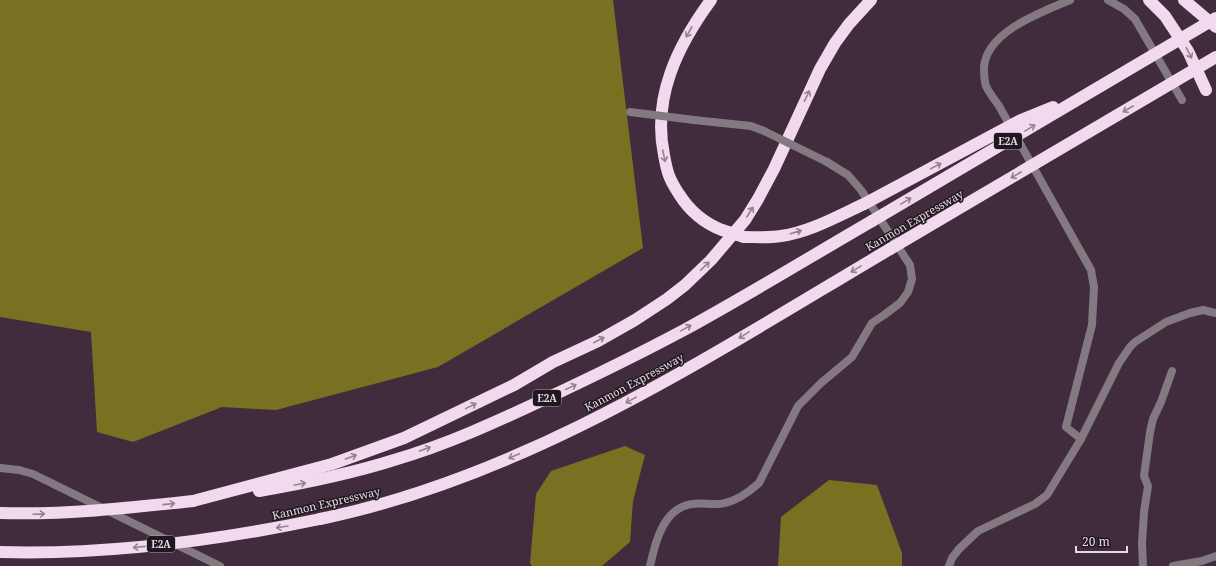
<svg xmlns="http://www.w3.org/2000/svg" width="1216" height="566" font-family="'Noto Serif',serif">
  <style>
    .forest { fill: #7a7022 }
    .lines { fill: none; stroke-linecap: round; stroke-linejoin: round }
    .minor { stroke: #847981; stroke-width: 8 }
    .motorway { stroke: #f3d9ed; stroke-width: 12 }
    .minor-bridge { stroke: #847981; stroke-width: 8 }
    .motorway-bridge { stroke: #f3d9ed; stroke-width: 12 }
    .oneway { stroke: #948290 }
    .labels { text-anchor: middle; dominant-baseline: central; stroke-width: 3; stroke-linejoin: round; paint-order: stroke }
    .shield { fill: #21181f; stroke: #ab9fa8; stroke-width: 1 }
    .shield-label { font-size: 10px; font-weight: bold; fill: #e6d9e3 }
    .street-label { font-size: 11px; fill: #e6d9e3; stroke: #21181f }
  </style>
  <rect width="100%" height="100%" fill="#402c3c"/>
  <g class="forest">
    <path d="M0,0H613L643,248L438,367L276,410L222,407L133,442L97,432L91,332L0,317Z"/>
    <path d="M625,446L645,455L633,501L630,542L602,566H532L530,563L536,494L551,471Z"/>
    <path d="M829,480L877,485L902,553V566H778L781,517Z"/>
  </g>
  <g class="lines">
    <g class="minor">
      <path d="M1070,0C1042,12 987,31 984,67C984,73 984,80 986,86C989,93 995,100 999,106L1091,270L1094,287L1092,325L1066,427L1081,439"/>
      <path d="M1108,0L1124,9L1135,19L1182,100"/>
      <path d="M694,120L751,126L764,131"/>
      <path d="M0,468L19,470L33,474L220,566"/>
      <path d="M650,566C655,543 663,508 692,504C703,502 714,506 725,503C738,500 749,492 759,483L798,406L821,383L852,357L872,323L884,315L900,303L908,292L912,279L910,265L861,190L848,175L827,162"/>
      <path d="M949,566L952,558L959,549L978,531L1035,504L1047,495L1081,439L1119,363L1130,347L1135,342L1166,322L1190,313L1203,310L1216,313"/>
      <path d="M1143,566L1142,543L1144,512L1148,486L1144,476L1150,432L1153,419L1161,402L1172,371"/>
      <path d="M1173,566L1202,561L1216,556"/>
    </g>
    <g class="motorway">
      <path d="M711,0C678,45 652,97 664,155C667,172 669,179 679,194C689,210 704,223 722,230"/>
      <path d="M1149,0L1165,16L1188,51L1206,90"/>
      <path d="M1184,0L1216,27"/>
      <path d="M744,237C756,237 768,238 781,236C810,232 838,216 864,204"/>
      <path d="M259,491C305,483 350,474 394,460C446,445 496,422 545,399C592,377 639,354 684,330C748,295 810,257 872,221"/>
      <path d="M193,501L332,464L404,438L514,385L553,362L598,341L635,320L667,299L685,285L711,260L745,220L758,199L774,169L820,69L835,43L849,24L871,0"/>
      <path d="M320,519C528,476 709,356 890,249"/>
    </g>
    <g class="minor-bridge">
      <path d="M630,112L694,120"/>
      <path d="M764,131L827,162"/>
    </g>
    <g class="motorway-bridge">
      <path d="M864,204L1021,120L1053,107"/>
      <path d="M872,221L1216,18"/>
      <path d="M722,230L744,237"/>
      <path d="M890,249L1216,57"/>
      <path d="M0,513C64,515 128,508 193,501"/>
      <path d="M0,552C107,555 215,541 320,519"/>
    </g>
  </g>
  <defs><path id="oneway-shaft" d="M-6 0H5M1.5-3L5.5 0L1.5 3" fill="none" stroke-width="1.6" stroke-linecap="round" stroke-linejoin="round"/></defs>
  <g class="oneway">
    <use href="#oneway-shaft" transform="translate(689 32) rotate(119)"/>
    <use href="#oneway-shaft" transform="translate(1189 53) rotate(63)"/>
    <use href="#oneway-shaft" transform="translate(807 96) rotate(-64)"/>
    <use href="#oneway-shaft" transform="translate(1128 109) rotate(150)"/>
    <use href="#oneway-shaft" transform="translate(1030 128) rotate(-31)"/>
    <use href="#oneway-shaft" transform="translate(664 156) rotate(78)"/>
    <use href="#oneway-shaft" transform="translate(936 166) rotate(-28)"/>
    <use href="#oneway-shaft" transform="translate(1016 175) rotate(150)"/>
    <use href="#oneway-shaft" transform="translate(906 201) rotate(-31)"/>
    <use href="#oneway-shaft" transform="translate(750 212) rotate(-57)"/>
    <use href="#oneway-shaft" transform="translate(796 232) rotate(-16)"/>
    <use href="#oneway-shaft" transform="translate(705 266) rotate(-44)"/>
    <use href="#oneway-shaft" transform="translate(856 269) rotate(149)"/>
    <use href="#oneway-shaft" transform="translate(686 328) rotate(-29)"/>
    <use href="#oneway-shaft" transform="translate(744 335) rotate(149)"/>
    <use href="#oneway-shaft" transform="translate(599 340) rotate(-28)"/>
    <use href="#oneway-shaft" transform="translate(571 387) rotate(-25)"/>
    <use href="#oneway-shaft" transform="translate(631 400) rotate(151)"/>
    <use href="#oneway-shaft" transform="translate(471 406) rotate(-26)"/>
    <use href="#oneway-shaft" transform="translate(425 449) rotate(-19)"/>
    <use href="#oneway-shaft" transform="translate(514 456) rotate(157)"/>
    <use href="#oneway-shaft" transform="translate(351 457) rotate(-20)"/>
    <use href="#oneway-shaft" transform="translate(300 484) rotate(-12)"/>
    <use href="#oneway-shaft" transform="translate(169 504) rotate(-6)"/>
    <use href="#oneway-shaft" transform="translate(39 514) rotate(-2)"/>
    <use href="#oneway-shaft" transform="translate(282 527) rotate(171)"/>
    <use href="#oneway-shaft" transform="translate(139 547) rotate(174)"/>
  </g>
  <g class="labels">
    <g class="shield">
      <rect x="994" y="133" width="28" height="16" rx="3"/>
      <rect x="533" y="390" width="28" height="16" rx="3"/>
      <rect x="147" y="536" width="28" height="16" rx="3"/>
    </g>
    <g class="shield-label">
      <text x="1008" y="141">E2A</text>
      <text x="547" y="398">E2A</text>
      <text x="161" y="544">E2A</text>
    </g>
    <g class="street-label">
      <text transform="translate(914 220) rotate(-30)">Kanmon Expressway</text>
      <text transform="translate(634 382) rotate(-28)">Kanmon Expressway</text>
      <text transform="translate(326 503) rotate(-13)">Kanmon Expressway</text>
    </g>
  </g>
  <path d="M1076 546v6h51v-6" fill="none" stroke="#e6d9e3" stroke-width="2"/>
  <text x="1082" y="546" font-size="12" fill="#e6d9e3" stroke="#21181f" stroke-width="3" paint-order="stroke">20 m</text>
</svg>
